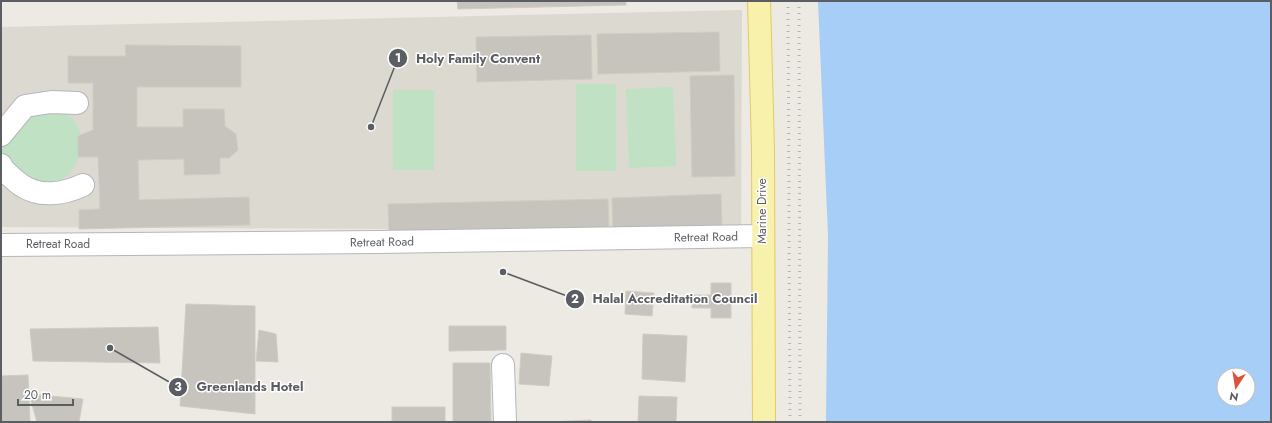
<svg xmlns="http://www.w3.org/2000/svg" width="1272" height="423" font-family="Jost,sans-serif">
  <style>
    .education { fill: #dbd9d0 }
    .green { fill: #c0e1c3 }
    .water { fill: #a7cef7; fill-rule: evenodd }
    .building { fill: #c7c4be; stroke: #d0ccc1 }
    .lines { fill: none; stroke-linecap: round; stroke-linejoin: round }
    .minor-casing { stroke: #b4b7bb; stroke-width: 24 }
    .major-casing { stroke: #e4ca63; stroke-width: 24 }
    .minor { stroke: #fff; stroke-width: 22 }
    .major { stroke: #f7f1ab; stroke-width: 22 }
    .rail { stroke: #b2b3b3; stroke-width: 3; stroke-dasharray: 1 5; stroke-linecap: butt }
    .labels { text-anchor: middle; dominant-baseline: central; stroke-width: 3; stroke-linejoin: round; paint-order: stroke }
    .street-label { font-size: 12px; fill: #5a5d61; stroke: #fff }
    .leader { fill: none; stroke: #5a5d61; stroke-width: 1.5 }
    .callout-dot { fill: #5a5d61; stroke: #fff; stroke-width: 1.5 }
    .mark-label { font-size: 12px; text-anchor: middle; font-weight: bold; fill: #fff }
    .callout-label { font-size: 13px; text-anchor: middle; font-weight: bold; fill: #5a5d61; stroke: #fff; stroke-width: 3; stroke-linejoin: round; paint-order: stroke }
  </style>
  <rect width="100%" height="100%" fill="#eceae2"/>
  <path class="education" d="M742,10L741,231L1,227V27Z"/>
  <g class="green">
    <rect x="576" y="84" width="40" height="87"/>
    <path d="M673,87L676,166L629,168L626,89Z"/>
    <rect x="393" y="90" width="41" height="80"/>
    <path d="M56,107C64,112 72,117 77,125C91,152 69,191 36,184C29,183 20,172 14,168C11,165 6,163 4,160C0,148 3,132 8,121Z"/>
  </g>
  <path class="water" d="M818,1H1271V422H826L828,236ZM1224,375H1248V399H1224Z"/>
  <g class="building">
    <path d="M457,1H626V5L458,9Z"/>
    <path d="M719,32L720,71L598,74L597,34Z"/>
    <path d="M591,35L592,79L477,82L476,37Z"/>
    <path d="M125,45L241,46V87H137V127H183V109H224L225,126L236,134L238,150L229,158H220V174L184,175V159L138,160L139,200L249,197L250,225L79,229V210L100,209L98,157H78V136L93,130V83H68V56H126Z"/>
    <path d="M734,75L735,176L692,177L690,76Z"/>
    <path d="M721,194L722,227L613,231L612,198Z"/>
    <path d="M608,199L609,230L389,235L388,204Z"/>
    <path d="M711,283H731V318H711V308H692V295H711Z"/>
    <path d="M626,291L654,293L652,316L625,314Z"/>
    <path d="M186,304L255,306V414L180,406Z"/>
    <path d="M449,326H506V350L449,351Z"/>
    <path d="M158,327L160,363L33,361L30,329Z"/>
    <path d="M259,330L276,334L278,362L256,361Z"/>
    <path d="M643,334L687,336L685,382L642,379Z"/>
    <path d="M521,353L552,356L549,386L519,384Z"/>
    <path d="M453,363H490L491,422H453Z"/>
    <path d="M28,375L30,422H1V376Z"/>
    <path d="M29,394L83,399L79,422H37Z"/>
    <path d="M639,396L677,397L676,422H638Z"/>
    <rect x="392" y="407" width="53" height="15"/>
    <path d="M591,420V422H550Z"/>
  </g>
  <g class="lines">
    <g class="minor-casing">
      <g id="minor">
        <path d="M1,135L25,106L51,102L77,103"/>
        <path d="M1,165L2,168C8,174 14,180 21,185C40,198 64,194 83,185"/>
        <path d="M1,245L378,242L762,236"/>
        <path d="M503,365L505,422"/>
      </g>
    </g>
    <g class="major-casing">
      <path id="major" d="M759,1L763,149L764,422"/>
    </g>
    <use href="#minor" class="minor"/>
    <use href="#major" class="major"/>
    <g class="rail">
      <path d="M788,1L790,422"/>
      <path d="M799,1L800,422"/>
    </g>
  </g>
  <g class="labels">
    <g class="street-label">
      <text transform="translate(762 211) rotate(-90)">Marine Drive</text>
      <text transform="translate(706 237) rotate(-1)">Retreat Road</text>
      <text transform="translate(382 242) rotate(-1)">Retreat Road</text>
      <text x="58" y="244">Retreat Road</text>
    </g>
  </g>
  <path class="leader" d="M371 127L398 58M503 272L575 299M110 348L178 387"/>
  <g class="callout-dot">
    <circle cx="371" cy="127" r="4"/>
    <circle cx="503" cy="272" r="4"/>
    <circle cx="110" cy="348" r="4"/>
    <circle cx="398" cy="58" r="10"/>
    <circle cx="575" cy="299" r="10"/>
    <circle cx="178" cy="387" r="10"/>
  </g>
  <g class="mark-label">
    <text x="398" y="62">1</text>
    <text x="575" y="303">2</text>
    <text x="178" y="391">3</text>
  </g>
  <g class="callout-label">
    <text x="478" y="63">Holy Family Convent</text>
    <text x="675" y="303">Halal Accreditation Council</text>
    <text x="250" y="391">Greenlands Hotel</text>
  </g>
  <rect width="1272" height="423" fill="none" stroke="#5a5d61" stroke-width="4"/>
  <g transform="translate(1236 387) rotate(192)"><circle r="19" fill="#ffffff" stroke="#bdbec0"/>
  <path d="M0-3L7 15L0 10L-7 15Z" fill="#d9543b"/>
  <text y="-6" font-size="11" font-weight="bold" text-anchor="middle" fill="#5a5d61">N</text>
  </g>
  <path d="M18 399v6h55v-6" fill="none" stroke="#5a5d61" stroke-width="2"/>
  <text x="24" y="399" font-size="12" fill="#5a5d61" stroke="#ffffff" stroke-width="3" paint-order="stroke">20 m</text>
</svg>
